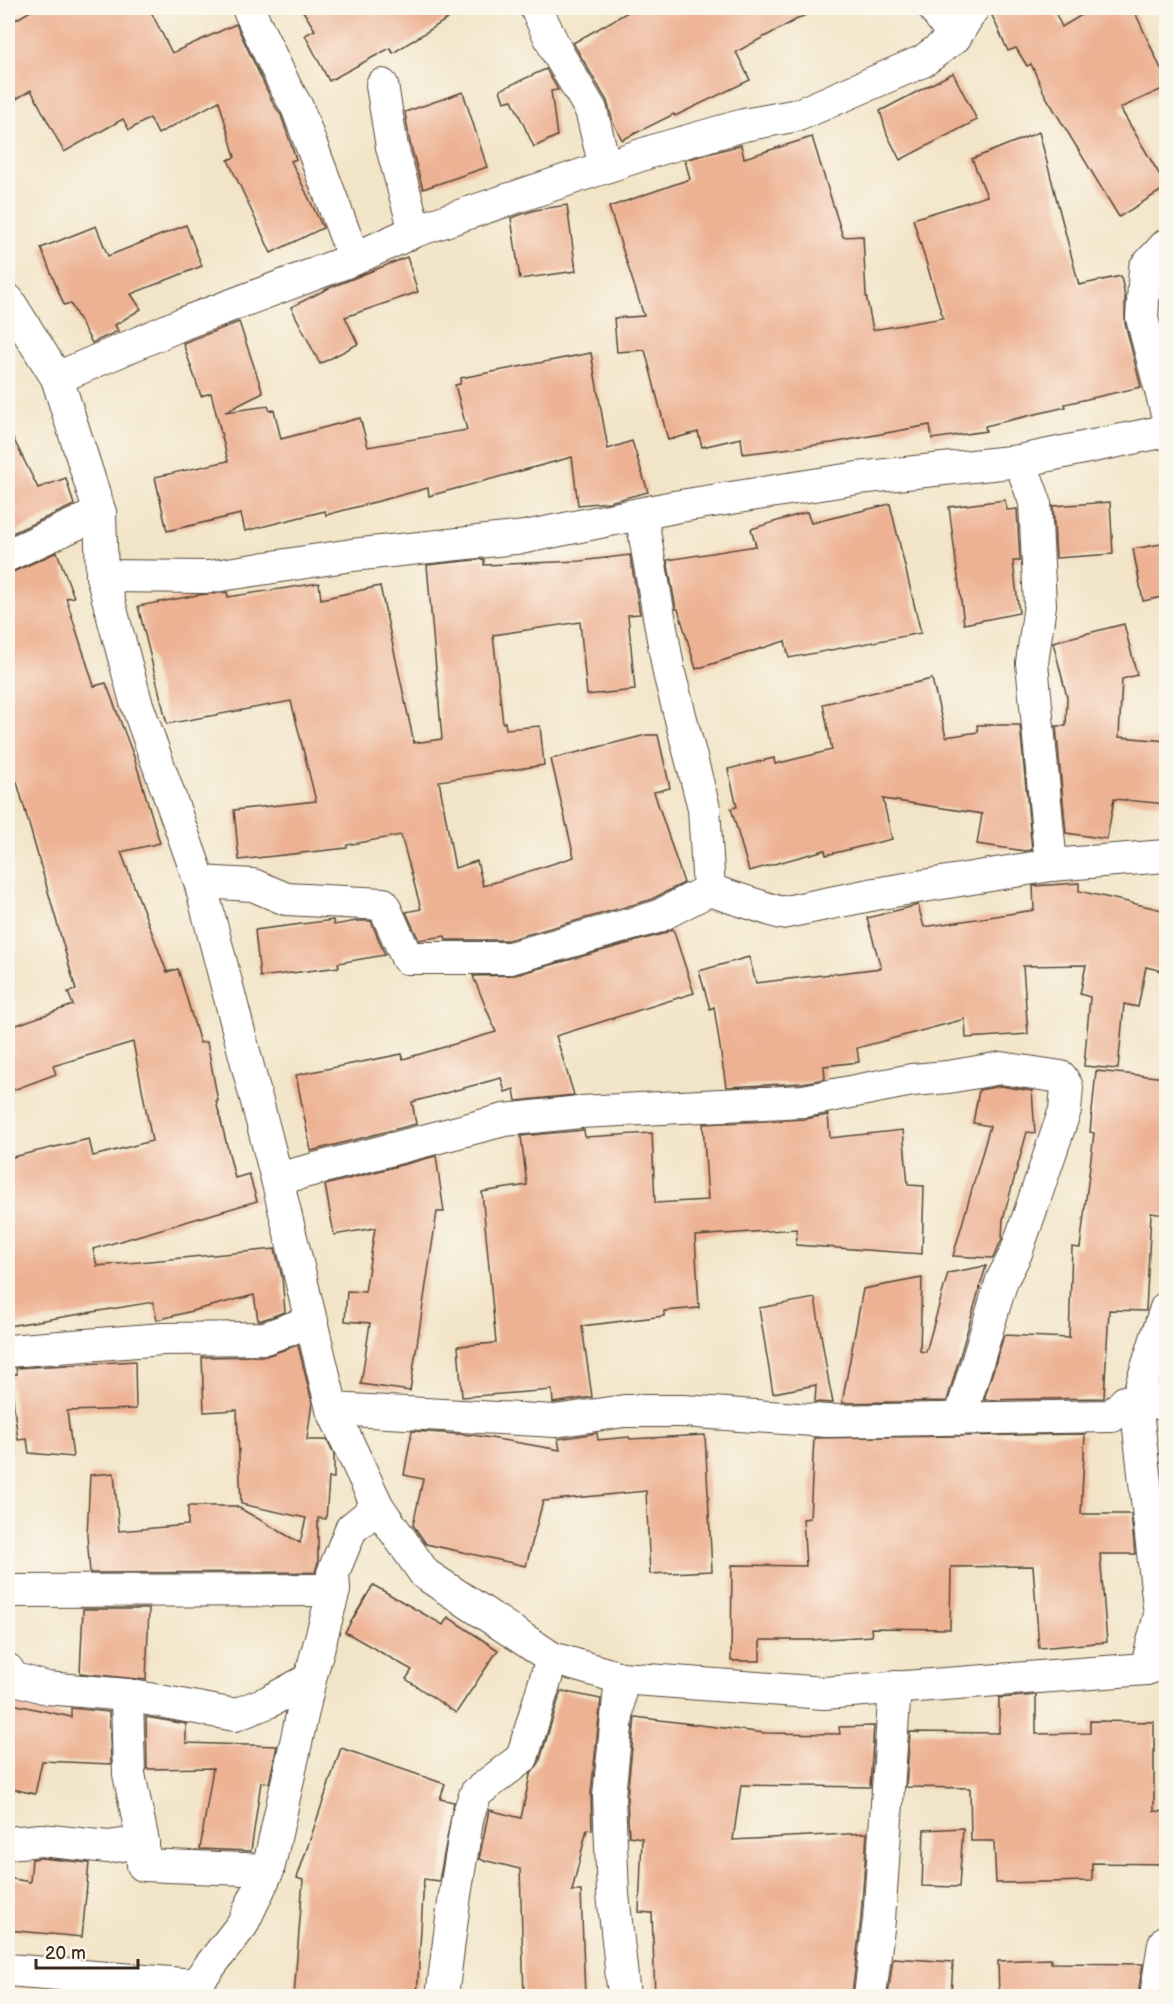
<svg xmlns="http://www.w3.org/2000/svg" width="1174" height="2004" font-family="'Balsamiq Sans',sans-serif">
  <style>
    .building { fill: #edb294 }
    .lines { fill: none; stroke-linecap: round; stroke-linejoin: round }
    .street-casing { stroke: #564637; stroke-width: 34 }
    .street { stroke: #fff; stroke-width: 32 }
  </style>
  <rect width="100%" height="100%" fill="#fbf7ec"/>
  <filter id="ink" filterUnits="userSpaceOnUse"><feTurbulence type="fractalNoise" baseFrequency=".0167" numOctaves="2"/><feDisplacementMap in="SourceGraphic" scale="12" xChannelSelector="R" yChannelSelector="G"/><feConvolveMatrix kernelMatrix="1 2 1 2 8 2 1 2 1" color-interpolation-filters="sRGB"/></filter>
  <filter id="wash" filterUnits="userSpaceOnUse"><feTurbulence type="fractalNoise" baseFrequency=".008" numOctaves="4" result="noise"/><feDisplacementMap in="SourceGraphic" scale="24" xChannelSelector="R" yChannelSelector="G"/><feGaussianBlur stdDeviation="1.35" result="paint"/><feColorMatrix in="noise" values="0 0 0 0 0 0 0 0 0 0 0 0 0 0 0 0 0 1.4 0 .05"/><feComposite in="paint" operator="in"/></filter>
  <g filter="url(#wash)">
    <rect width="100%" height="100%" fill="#f2e4c7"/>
    <g id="blocks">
      <g class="building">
        <path d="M36,8H149L172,53L236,24L273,103L281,115L296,159L291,161L323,228L271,253L228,160L235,157L219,101L158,134L150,118L129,130L123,119L64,152L31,90L8,104V24Z"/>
        <path d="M301,8H465L393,53L390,48L329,81L305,35L315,30Z"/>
        <path d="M635,8H818L736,52L750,80L675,116L674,114L622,140L613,122L607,101L573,43Z"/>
        <path d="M991,8H1053L1062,27L1093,8H1133L1167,82V87L1120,108L1167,187L1119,217L1045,95L1031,64L1027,66L1016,48L1008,51L990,11Z"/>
        <path d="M546,69L558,90L551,91L557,136L534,147L512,100L504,102L500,90Z"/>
        <path d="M953,73L977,120L900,160L887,134L880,111Z"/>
        <path d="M463,92L487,167L423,189L410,143L405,112Z"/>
        <path d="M1039,132L1079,285L1121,276L1125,297V323L1141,387L1065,404L1066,407L985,426L986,431L932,439L930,425L832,443L743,454L741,438L702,447L698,432L668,440L645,350L617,352L614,318L644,316L609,207L690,179L685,160L741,145L744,158L812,137L843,237L863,236L866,295L873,330L943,318L913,219L987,196L972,159Z"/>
        <path d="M567,205L576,271L520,279L511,218L535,210Z"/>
        <path d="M186,225L202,266L131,294L141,309L115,325L118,331L92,343L70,303L64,305L41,248L96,226L108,256Z"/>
        <path d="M407,257L418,292L345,317L358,344L320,364L291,307L329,288Z"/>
        <path d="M239,322L263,393L225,412L268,406L270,411L274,410L281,439L360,418L368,447L467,430L455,385L460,384L461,378L591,353L608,449L632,441L648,492L609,502L578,505L572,457L429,496L428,488L326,515L325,511L245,531L241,514L167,531L155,477L228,461L211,393L201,396L183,343Z"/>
        <path d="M8,428L38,488L66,478L74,505L8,535Z"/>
        <path d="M1005,500L1007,510L1017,509L1020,561H1013L1019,613L964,624L949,507Z"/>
        <path d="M1110,502L1113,554L1056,558L1053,506Z"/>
        <path d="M890,504L921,633L789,658L785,641L696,669L678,609H676L667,560L756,546L751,529L807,512L811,523Z"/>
        <path d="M1167,543V596L1143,601L1133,549Z"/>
        <path d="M57,552L74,597L66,598L94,686L106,683L134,757L160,843L121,852L167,972L178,969L200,1043L207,1042L218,1101H216L235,1178L249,1174L257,1201L93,1249L97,1266L275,1249L282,1277L285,1312L262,1320H258L254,1295L157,1320L153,1302L8,1326V1158L89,1139L93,1156L152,1141L133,1042L53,1066L56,1074L8,1092V1028L73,1005L68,992L76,990L17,782L8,784V573L15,571Z"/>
        <path d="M630,555L640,614L628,615L635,690L587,695L580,622L493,635L503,723L505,722L506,729L540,726L544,765L439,781L455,868L477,861L483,886L574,857L551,759L646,735H658L670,788L654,792L684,883L650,900L508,940H446L445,936L419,940L406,912L421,909L401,835L347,845V848L239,860L234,810L316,801L291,701L167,724L138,606L198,595L227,592L228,597L319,583L321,599L380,586L414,743L442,739L427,565L484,559V565L580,561Z"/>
        <path d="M1124,624L1137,675L1122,679L1119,737L1167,741V804L1114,799L1107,839L1066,833L1056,726H1066L1067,697L1053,642Z"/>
        <path d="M932,679L946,737L978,732L977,725H1020L1032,850L1025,851L977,844L982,814L883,799L892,839L826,855L825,850L749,871L731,808L737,807L728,769L774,758L775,764L832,750L823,704Z"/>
        <path d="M1079,883V891L1167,911V972L1146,967L1138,1007L1124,1004L1118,1069L1084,1066L1090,997L1080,994L1086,965L1023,966L1028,1034L966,1038L965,1019L857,1048L859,1062L824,1066L825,1079L802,1083L726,1087L714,1007L710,1009L699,971L749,957L756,983L881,968L867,918L918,905L924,927L1034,910L1033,886Z"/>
        <path d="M333,920L334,925L357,921H371L385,955L338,963L339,967L260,977L255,930Z"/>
        <path d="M673,929L694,993L556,1036L574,1095L516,1101L514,1089L505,1092L501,1078L412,1102L416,1124L311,1151L296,1075L402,1054L403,1059L496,1032L473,976L515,975L662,934Z"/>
        <path d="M1096,1071L1167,1078V1215L1151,1213L1146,1311L1109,1310L1104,1398L984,1400L1004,1335L1069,1338L1072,1247L1080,1248L1094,1133L1090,1132Z"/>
        <path d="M1001,1086L1032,1091L1035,1133L1027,1132L1003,1219L1002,1239L993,1258L953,1256L990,1126L973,1123L979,1090Z"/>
        <path d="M828,1115L830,1138L903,1130L908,1185L924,1186L922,1254L796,1245L797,1229L695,1236L699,1308L664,1311V1316L582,1326L592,1397L553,1403L552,1390L462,1397L458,1346L496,1343L482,1192L527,1185L521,1136L584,1130L585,1137L652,1133L655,1203L708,1200L703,1124L805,1119Z"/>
        <path d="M436,1156L444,1212H437L410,1391L361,1384L370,1323L345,1321L347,1291L365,1292L375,1228L334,1235L325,1185Z"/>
        <path d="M986,1266L947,1401L842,1403L863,1289L922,1278L920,1351L926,1352L948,1273Z"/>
        <path d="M815,1298L829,1383L833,1403L815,1402L816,1385L773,1393L759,1308Z"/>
        <path d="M298,1345L312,1402L307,1440H327L334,1455V1478H329L326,1519L318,1518V1563L315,1572L90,1573L87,1535L90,1475L114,1473L119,1531L188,1525V1506H236L300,1543L306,1518L241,1504L237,1410L204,1412L202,1357L266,1356Z"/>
        <path d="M135,1361L136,1409L67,1411L73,1457L29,1453L27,1439L18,1440L10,1375L17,1374L16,1368Z"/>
        <path d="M412,1431L473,1435L560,1450L558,1439L597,1433L598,1440L629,1437L630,1439L705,1435L712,1571L650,1574L646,1491L543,1501L526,1566L426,1544L413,1525L423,1479L404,1475Z"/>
        <path d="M1085,1434L1081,1514H1131L1135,1554H1100L1107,1642L1039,1648L1033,1566L951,1567L950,1629L871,1628L872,1636L810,1640H760V1661H731L732,1565L806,1566L803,1519L810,1518L814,1438Z"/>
        <path d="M373,1585L443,1625L448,1617L498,1650L456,1713L406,1679L412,1670L345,1632Z"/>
        <path d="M83,1609H149L146,1680L80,1673Z"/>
        <path d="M561,1691L601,1699L591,1794L592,1830L587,1829L572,1891H581L585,1996H524L520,1869L479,1859L489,1810L521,1818L530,1775L539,1763Z"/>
        <path d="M1036,1695V1734L1090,1733V1721L1154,1722V1811L1167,1812V1864L1092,1863V1881L996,1883L994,1841H971L970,1788L906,1787L910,1732L999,1733V1698Z"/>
        <path d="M8,1703L71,1717V1708L109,1712L111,1764L42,1761L35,1794L8,1788Z"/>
        <path d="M146,1717L186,1724V1743L277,1746L269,1783L261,1782L251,1851L200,1849L213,1768L147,1769Z"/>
        <path d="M635,1717L765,1733L840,1734L839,1727L874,1726L870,1787L741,1785L733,1840L867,1833L861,1918L852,1996L777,1994V1996H655L652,1913L639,1912L642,1838L629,1836L627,1797Z"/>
        <path d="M341,1748L445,1784L440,1799L454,1802L439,1881L424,1879L417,1996H294L303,1880L297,1878Z"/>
        <path d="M963,1828L959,1887L922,1886L924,1830Z"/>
        <path d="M41,1858L89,1863L82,1937L8,1930V1878L30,1882L32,1859Z"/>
        <path d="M893,1958L953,1962L951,1996H888Z"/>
        <path d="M1051,1959V1963L1143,1964L1139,1987L1140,1996H999L998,1961Z"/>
      </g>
    </g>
  </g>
  <g filter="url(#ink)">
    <use href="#blocks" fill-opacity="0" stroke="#564637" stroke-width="1.5"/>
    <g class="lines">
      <g class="street-casing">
        <g id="street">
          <path d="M248,8L286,88L297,107L354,259"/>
          <path d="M536,8L557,52L591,110L605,167"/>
          <path d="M934,8L955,37"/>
          <path d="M382,85L392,147L415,231"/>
          <path d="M1166,245L1145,268L1142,318L1166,410"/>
          <path d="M8,300L57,378L100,513L102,576L136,702L200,882L277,1179L332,1409L378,1507L425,1574L552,1658L621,1678L824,1693L1146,1669L1166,1663"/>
          <path d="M57,378L184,323L354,259L415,231L656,150L744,125L798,115L923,61L955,37L973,8"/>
          <path d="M1020,461L1035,502L1040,605L1032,663L1051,865"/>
          <path d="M641,514L669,673L704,808L709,890"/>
          <path d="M8,555L100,513"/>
          <path d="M102,576L208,577L352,555L525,537L674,507L858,478L1020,461L1166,431"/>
          <path d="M200,882L253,885L286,899L383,904L407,958H510L657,917L709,890L781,913L875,894L1051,865L1166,856"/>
          <path d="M277,1179L504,1120L580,1112L804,1101L912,1080L948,1077L1001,1068L1061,1077L1067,1087L1065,1110L1016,1253L1002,1280L960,1419"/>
          <path d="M8,1351L163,1339L265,1338L312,1321"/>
          <path d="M332,1409L555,1421L624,1411H683L827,1421L1112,1416L1125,1402H1155L1166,1405"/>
          <path d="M8,1591L334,1590"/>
          <path d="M1146,1669L1160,1615L1136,1402L1166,1308"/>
          <path d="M8,1670L12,1678L47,1688L127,1695L235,1715L268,1702L310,1679"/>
          <path d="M621,1678L609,1796L613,1894L624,1996"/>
          <path d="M127,1695L129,1774L143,1842V1865L268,1870"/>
          <path d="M8,1843L41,1840L108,1847L143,1842"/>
          <path d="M8,1970L195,1985"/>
          <path d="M194,1996L195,1985L242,1925L268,1870L310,1679L334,1590L333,1573L351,1529L378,1507"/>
          <path d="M442,1996L455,1895L468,1815L476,1793L522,1758L552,1658"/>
          <path d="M870,1996L879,1920L895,1687"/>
          <path d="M1159,1996L1157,1990L1164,1944L1166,1941"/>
        </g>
      </g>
      <use href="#street" class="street"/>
    </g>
  </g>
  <rect width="1174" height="2004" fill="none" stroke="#fbf7ec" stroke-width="30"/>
  <path d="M36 1959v9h102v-9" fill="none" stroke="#3b2a1e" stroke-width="3"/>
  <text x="45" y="1959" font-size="18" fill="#3b2a1e" stroke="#fbf7ec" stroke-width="4.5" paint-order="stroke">20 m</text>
</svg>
